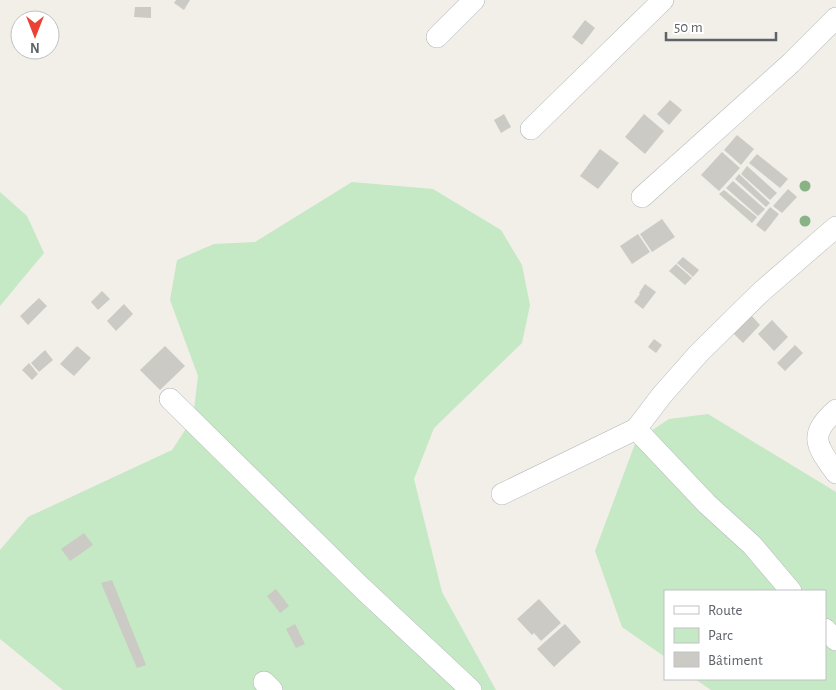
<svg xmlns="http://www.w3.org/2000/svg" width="836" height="690" font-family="'Alegreya Sans',sans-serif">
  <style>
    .green { fill: #c5e8c5 }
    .building { fill: #cccac5 }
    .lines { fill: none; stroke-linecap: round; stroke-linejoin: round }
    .minor-casing { stroke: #b5b8bc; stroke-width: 22 }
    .minor { stroke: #fff; stroke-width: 21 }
    .tree { fill: #89b387 }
  </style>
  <rect width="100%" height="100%" fill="#f1efe8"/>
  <g class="green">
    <path d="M352,182L433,189L501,230L522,265L530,305L522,343L434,428L414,479L442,592L496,690H63L0,639V550L28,517L172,450L193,418L198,376L170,300L177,260L214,244L255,242Z"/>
    <path d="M0,192L27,216L44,253L0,306Z"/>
    <path d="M708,414L836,492V690H711L695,679H825V591H665V657L622,627L595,551L636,441L669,419Z"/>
  </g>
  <g class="building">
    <path d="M176,0H190L184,10L174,3Z"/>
    <path d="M135,7H151V18L134,17Z"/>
    <path d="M585,20L595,28L582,45L572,37Z"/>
    <path d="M670,100L682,110L669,125L657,114Z"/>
    <path d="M504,114L511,127L501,133L494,120Z"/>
    <path d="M644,114L664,131L645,154L625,137Z"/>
    <path d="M737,135L754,149L741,165L724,150Z"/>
    <path d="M600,149L619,163L598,189L580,176Z"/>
    <path d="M722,152L740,168L719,191L701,175Z"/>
    <path d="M757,154L788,179L780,188L749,163Z"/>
    <path d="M747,166L777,193L770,200L741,174Z"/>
    <path d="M739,174L770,203L766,207L735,179Z"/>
    <path d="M733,181L765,209L758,216L726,188Z"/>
    <path d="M788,189L797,197L782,213L773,206Z"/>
    <path d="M724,190L757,217L752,223L719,194Z"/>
    <path d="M770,207L779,214L765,232L756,225Z"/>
    <path d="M662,219L675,237L652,252L640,234Z"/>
    <path d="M638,234L650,252L632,264L620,246Z"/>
    <path d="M683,257L699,270L693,277L677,263Z"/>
    <path d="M676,264L692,278L685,285L669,271Z"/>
    <path d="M645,284L656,292L643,309L634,302L640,294L639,293Z"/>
    <path d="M102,291L110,299L98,310L91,302Z"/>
    <path d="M39,298L47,306L28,325L20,316Z"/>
    <path d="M124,304L133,314L116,331L107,321Z"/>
    <path d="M751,315L760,325L743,343L733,333Z"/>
    <path d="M772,320L788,337L774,351L758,334Z"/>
    <path d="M654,339L662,345L656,353L648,347Z"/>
    <path d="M795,345L803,353L785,371L777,363Z"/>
    <path d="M77,346L91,358L74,376L60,364Z"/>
    <path d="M165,346L185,366L160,390L140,370Z"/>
    <path d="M45,350L53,360L39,372L31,363Z"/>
    <path d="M29,363L38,374L32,380L22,370Z"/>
    <path d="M84,533L93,545L70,561L61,549Z"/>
    <path d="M112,580L146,665L137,668L101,583Z"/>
    <path d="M276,589L289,606L280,613L267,596Z"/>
    <path d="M539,599L561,623L541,641L534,633L532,635L517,619Z"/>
    <path d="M295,624L305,644L296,648L286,629Z"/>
    <path d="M565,624L581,642L554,667L537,649Z"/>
  </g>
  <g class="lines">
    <g class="minor-casing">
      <g id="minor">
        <path d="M437,37L474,0"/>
        <path d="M531,129L663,0"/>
        <path d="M642,197L791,63L836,18"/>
        <path d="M170,399L362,588L471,690"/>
        <path d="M836,410C807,436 817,446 836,473"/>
        <path d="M636,429L707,504L752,545L791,591"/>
        <path d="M502,494L636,429L662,395L699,353L761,292L836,227"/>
        <path d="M825,629L836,640"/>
        <path d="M264,682L272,690"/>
      </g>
    </g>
    <use href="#minor" class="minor"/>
  </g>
  <g class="tree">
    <circle cx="805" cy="186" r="5.5"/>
    <circle cx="805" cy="221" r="5.5"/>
  </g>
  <rect x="664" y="590" width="162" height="90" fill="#ffffff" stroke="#bfc1c3"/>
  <rect x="674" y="606" width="25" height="8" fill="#ffffff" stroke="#bfc1c3"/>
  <text x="708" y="615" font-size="15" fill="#5f6368">Route</text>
  <rect x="674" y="628" width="25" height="15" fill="#c5e8c5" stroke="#bfc1c3"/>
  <text x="708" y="640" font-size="15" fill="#5f6368">Parc</text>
  <rect x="674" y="652" width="25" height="15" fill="#cccac5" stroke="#bfc1c3"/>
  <text x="708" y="665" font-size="15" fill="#5f6368">Bâtiment</text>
  <g transform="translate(35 35) rotate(180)"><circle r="24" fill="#ffffff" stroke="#bfc1c3"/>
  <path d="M0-4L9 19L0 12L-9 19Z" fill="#ea4335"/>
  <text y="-8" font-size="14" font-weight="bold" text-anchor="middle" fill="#5f6368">N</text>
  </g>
  <path d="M666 32v8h110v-8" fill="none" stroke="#5f6368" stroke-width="2.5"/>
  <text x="674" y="32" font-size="15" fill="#5f6368" stroke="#ffffff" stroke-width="4" paint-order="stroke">50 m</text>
</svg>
